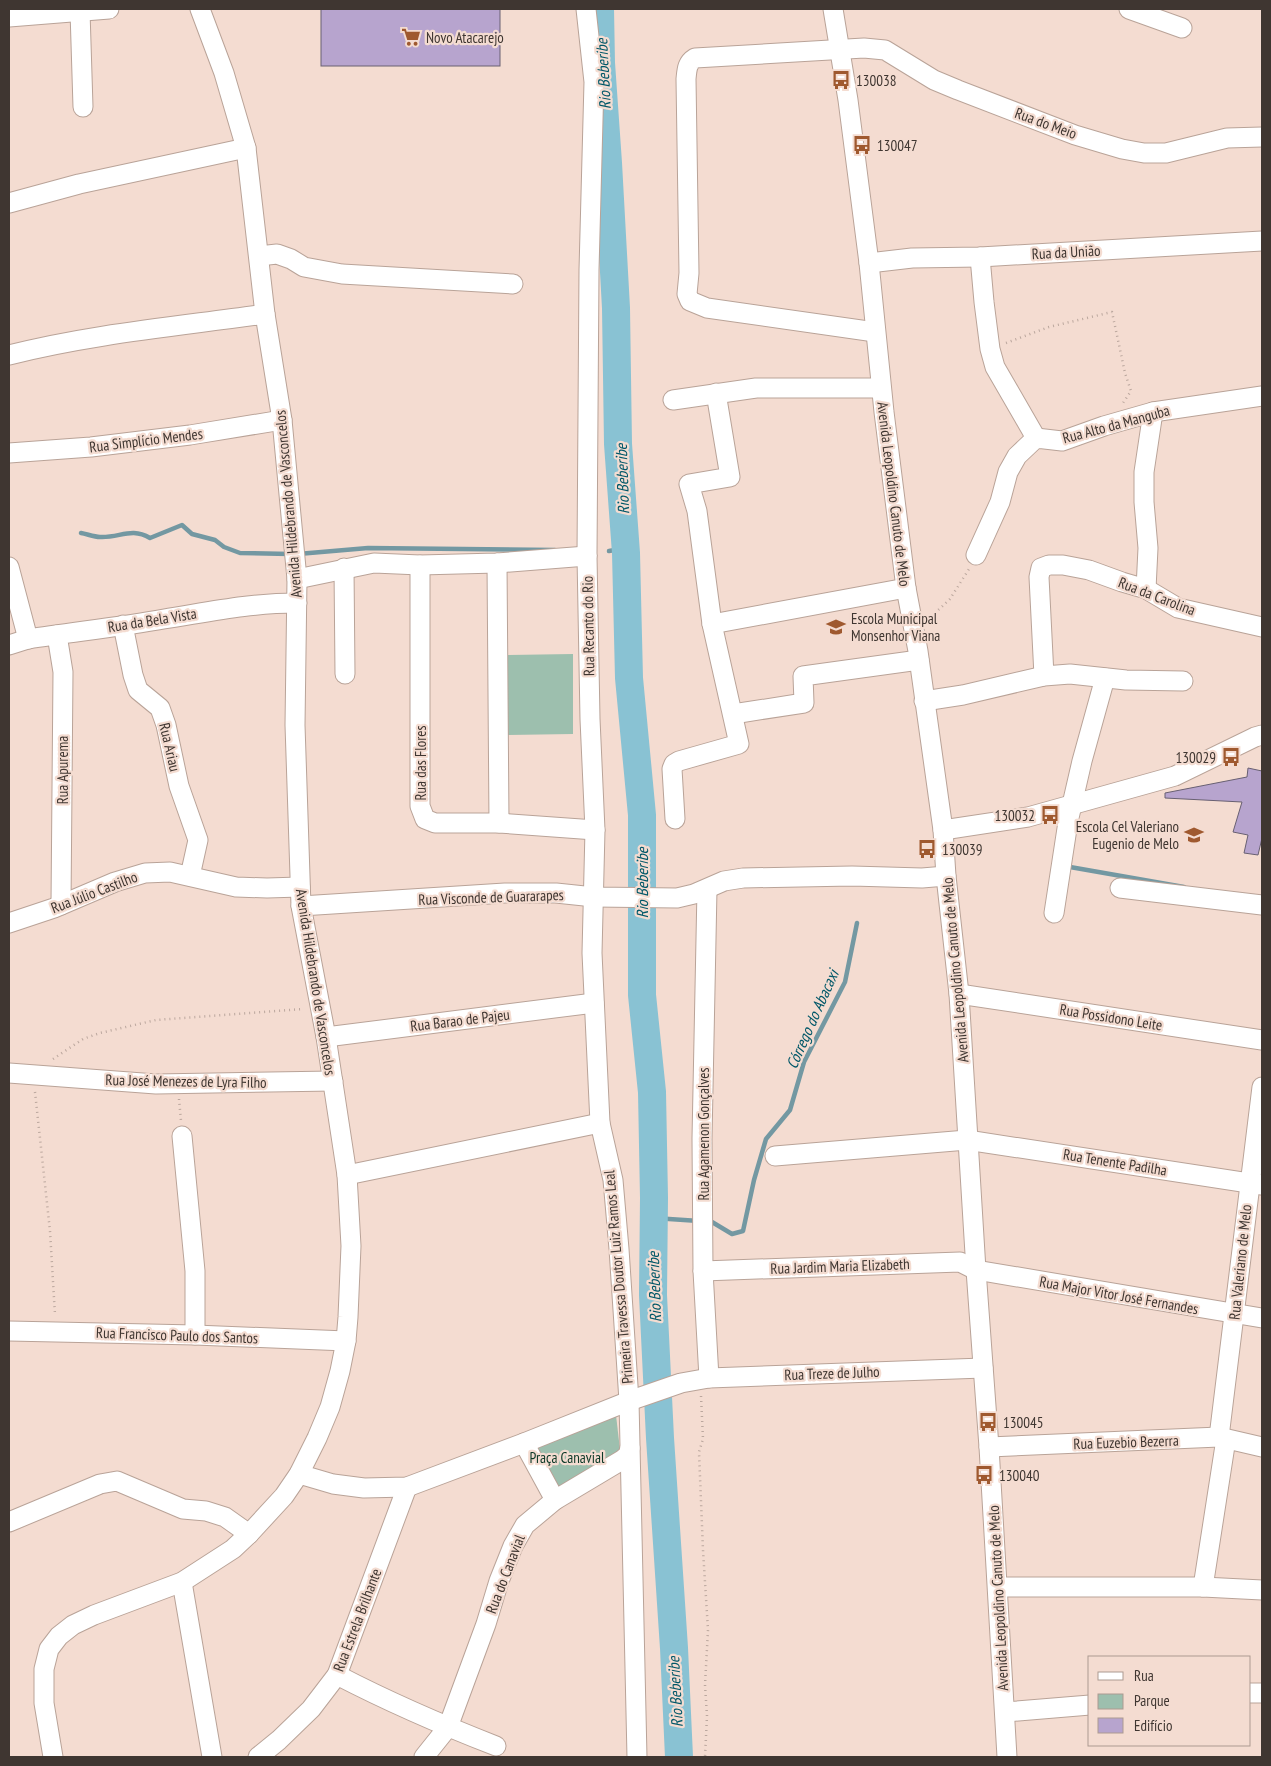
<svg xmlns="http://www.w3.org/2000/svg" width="1271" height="1766" font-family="'PT Sans Narrow',sans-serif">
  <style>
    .green { fill: #9dbfae }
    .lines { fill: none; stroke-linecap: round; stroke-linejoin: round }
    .stream { stroke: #7398a2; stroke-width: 4.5 }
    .river { stroke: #89c2d3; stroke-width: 28 }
    .building { fill: #b7a4ce; stroke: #686072 }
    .minor-casing { stroke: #b9a398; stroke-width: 21 }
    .path { stroke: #bba79e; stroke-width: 2.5; stroke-dasharray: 1 4; stroke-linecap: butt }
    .minor { stroke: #fff; stroke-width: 19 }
    .labels { text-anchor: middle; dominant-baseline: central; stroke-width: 4.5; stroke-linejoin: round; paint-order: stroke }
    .poi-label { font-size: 15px; fill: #3f3631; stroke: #f4dcd1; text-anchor: start }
    .street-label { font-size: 15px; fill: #3f3631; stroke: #f4dcd1 }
    .park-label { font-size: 15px; fill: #0c3827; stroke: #f4dcd1 }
    .water-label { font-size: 16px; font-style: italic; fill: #015768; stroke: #f4dcd1 }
  </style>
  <rect width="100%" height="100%" fill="#f4dcd1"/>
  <g class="green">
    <path d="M573,654V734L504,735L503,655Z"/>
    <path d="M616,1415L620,1450L618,1453L558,1488L537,1448Z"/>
  </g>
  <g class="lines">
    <g class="stream">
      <path d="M81,533C87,534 94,537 100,537C120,538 131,527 150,538L182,525L192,534L215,540L224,547L240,553L290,554"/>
      <path d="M609,551L626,548"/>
      <path d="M298,554L368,548L555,550"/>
      <path d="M1070,867L1184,887"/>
      <path d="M654,1218L699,1221"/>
      <path d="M706,1221L712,1222L732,1234L743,1231L754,1180L766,1139L790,1110L804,1062L845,982L857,923"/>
    </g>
    <path class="river" d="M600,9L601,63L608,163L616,308L618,444L626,553L629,678L642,815V995L652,1092L654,1198L653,1295L660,1438L674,1648L679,1757"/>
  </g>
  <g class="building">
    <rect x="321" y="9" width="179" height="57"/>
    <path d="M1248,768L1262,771V838L1258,855L1244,853L1248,835L1233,832L1242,802L1165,798V793L1247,777Z"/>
  </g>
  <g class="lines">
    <g class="minor-casing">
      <g id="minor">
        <path d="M586,9L594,82L589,270L587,556L590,719L595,830L592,953L600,1123L613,1180L619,1249L629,1401L637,1757"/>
        <path d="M833,9L848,100L869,263L884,412L906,588L918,651L943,830L946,876L959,994L976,1270L989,1447L1007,1757"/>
        <path d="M1129,9L1182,28"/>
        <path d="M80,11L83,107"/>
        <path d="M9,17L109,9"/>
        <path d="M9,203L79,184L246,148"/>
        <path d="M259,256L277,254L291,259L304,267L342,274L513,284"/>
        <path d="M980,257L984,302L990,349L995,367L1036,438"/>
        <path d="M869,263L912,258L980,257L1262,241"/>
        <path d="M875,332L707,308L690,301L687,294L689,273L686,79C687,69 687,63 695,58L864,48L885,50L934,80L958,90L1075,135L1122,149L1144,153H1166L1227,138L1262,137"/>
        <path d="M9,355C91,334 181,326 265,314"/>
        <path d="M673,400L756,388H881"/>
        <path d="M9,453L91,447L190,435L282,420"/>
        <path d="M976,555L1000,502L1008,472L1017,456L1036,438L1062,441L1104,426L1153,412L1262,396"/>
        <path d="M497,563L499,823"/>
        <path d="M420,565V806L425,819L435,823H499L595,830"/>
        <path d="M9,567L28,639"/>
        <path d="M344,568L345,674"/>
        <path d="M297,579L374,563L420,565L497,563L587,556"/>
        <path d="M1146,589L1148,548L1144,502V472L1153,412"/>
        <path d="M712,624L906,588"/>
        <path d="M123,625L133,675L138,690L160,708L166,725L179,786L198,840L190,876"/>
        <path d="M57,635L63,672L61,905"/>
        <path d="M9,645L28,639C73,632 119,627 164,619C209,612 250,603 297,603"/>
        <path d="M1044,676L1039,577L1041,568L1049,565H1063L1089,570L1122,582L1146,589L1178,608L1262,627"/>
        <path d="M924,701L963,695L1044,676L1070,674L1126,680L1183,681"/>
        <path d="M733,714L804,703L803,676L919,660"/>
        <path d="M675,819L672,769L674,764L679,761L739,744L712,624L697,511L689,484L730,477L716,393"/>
        <path d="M943,830L1028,817L1175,776L1255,737L1262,735"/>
        <path d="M1120,888L1262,905"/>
        <path d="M707,889L702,1139L703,1271L709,1378"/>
        <path d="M301,906L505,893H556L594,897L677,898L694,894L724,881L743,878L852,876L922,878L946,876"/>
        <path d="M1054,913L1068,822L1082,761L1105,678"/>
        <path d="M9,923L54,908L115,882L145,873L170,872L236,887L267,888L300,887"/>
        <path d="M959,994L1262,1040"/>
        <path d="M326,1037L594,1003"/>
        <path d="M9,1073L156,1084L333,1081"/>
        <path d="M182,1136L195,1271V1335"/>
        <path d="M775,1156L967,1140L1262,1185"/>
        <path d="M347,1175L600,1123"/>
        <path d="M703,1271L960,1262L976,1270L1262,1318"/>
        <path d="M9,1331L195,1335L346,1341"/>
        <path d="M1219,1437L1262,1087"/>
        <path d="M524,1443L555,1500"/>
        <path d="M989,1447L1219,1437L1262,1447"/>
        <path d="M299,1474L333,1484L364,1488L407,1487L524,1443L629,1401L681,1383L709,1378L983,1368"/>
        <path d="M9,1522L100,1484L117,1481L183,1509L206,1511L225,1517L249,1534"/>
        <path d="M182,1582L212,1757"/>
        <path d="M998,1587H1203L1262,1590"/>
        <path d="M1203,1587L1226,1439"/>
        <path d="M337,1675C389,1702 442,1725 496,1746"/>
        <path d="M1250,1693H1262"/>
        <path d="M1005,1712L1090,1705"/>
        <path d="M53,1757L44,1703V1669L49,1649L59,1636L73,1625L94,1615L182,1582L233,1549L249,1534L284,1496L299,1474L317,1438L330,1407L340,1371L346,1341L348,1317L351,1246L347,1175L326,1037L301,906L295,725L297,579L282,420L265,314L246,148L224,73L200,9"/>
        <path d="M258,1757L279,1740L311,1709L337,1675L407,1487"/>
        <path d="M424,1757L448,1727L486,1624L499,1581L513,1546L525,1525L555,1500L622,1460L628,1455L630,1448"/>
      </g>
    </g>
    <g class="path">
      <path d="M1006,343L1049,327L1112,312L1125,373L1131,391L1123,403"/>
      <path d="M930,622L933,615L950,599L969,569"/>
      <path d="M53,1059L83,1039L100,1033L156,1020L303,1009"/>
      <path d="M35,1092L50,1231L55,1315"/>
      <path d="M179,1099L181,1121"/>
      <path d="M701,1396L703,1439L699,1452L703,1550L708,1630L705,1685L707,1716L705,1757"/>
    </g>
    <use href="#minor" class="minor"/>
  </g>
  <defs>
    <g id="supermarket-bare" transform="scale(1.5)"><path d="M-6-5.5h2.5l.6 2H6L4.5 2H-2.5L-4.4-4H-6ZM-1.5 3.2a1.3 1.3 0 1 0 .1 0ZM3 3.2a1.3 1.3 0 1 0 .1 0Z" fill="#9f592f" stroke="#f4dcd1" stroke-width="2.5" paint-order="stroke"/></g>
    <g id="bus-bare" transform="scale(1.5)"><path d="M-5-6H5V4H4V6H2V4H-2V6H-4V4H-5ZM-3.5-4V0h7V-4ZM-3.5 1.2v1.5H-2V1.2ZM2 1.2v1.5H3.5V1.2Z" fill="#9f592f" stroke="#f4dcd1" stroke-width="2.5" paint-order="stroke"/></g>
    <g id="school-bare" transform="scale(1.5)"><path d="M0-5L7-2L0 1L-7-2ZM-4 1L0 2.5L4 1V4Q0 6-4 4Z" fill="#9f592f" stroke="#f4dcd1" stroke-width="2.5" paint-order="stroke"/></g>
  </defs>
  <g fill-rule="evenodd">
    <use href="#supermarket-bare" x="411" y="37"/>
    <use href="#bus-bare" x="841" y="80"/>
    <use href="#bus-bare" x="862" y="145"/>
    <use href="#school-bare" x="836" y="627"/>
    <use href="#bus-bare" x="1231" y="757"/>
    <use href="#bus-bare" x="1050" y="815"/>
    <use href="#school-bare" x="1194" y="835"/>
    <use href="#bus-bare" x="927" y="849"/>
    <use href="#bus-bare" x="988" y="1422"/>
    <use href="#bus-bare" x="984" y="1475"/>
  </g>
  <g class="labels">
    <g class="poi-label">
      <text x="426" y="37">Novo Atacarejo</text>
      <text x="856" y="80">130038</text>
      <text x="877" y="145">130047</text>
      <text x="851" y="618">Escola Municipal<tspan x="851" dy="17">Monsenhor Viana</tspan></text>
      <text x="1216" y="757" text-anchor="end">130029</text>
      <text x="1035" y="815" text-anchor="end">130032</text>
      <text x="1179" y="826" text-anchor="end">Escola Cel Valeriano<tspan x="1179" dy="17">Eugenio de Melo</tspan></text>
      <text x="942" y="849">130039</text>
      <text x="1003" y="1422">130045</text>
      <text x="999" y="1475">130040</text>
    </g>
    <g class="street-label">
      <text transform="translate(1046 123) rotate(20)">Rua do Meio</text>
      <text transform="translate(1066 252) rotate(-3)">Rua da União</text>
      <text transform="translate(1116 424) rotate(-15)">Rua Alto da Manguba</text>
      <text transform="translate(146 440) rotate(-7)">Rua Simplício Mendes</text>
      <text transform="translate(894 494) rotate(83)">Avenida Leopoldino Canuto de Melo</text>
      <text transform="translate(288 504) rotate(-95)">Avenida Hildebrando de Vasconcelos</text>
      <text transform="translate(1157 596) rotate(21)">Rua da Carolina</text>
      <text transform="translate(152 620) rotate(-9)">Rua da Bela Vista</text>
      <text transform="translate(588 626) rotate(-91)">Rua Recanto do Rio</text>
      <text transform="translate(170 747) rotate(77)">Rua Ariau</text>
      <text transform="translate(420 763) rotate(-90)">Rua das Flores</text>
      <text transform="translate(62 770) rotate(-90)">Rua Apurema</text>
      <text transform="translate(94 892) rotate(-21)">Rua Júlio Castilho</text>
      <text transform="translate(491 897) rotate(-2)">Rua Visconde de Guararapes</text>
      <text transform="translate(955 970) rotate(-95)">Avenida Leopoldino Canuto de Melo</text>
      <text transform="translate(316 982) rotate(81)">Avenida Hildebrando de Vasconcelos</text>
      <text transform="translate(1111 1017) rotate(9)">Rua Possidono Leite</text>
      <text transform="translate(460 1020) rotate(-7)">Rua Barao de Pajeu</text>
      <text transform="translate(186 1081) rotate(1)">Rua José Menezes de Lyra Filho</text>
      <text transform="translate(703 1134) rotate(-90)">Rua Agamenon Gonçalves</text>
      <text transform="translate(1115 1162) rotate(9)">Rua Tenente Padilha</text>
      <text transform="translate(1240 1262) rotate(-84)">Rua Valeriano de Melo</text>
      <text transform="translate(840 1266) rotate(-2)">Rua Jardim Maria Elizabeth</text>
      <text transform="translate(618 1277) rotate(-95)">Primeira Travessa Doutor Luiz Ramos Leal</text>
      <text transform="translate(1119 1295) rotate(10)">Rua Major Vitor José Fernandes</text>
      <text transform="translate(177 1335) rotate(2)">Rua Francisco Paulo dos Santos</text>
      <text transform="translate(832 1373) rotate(-2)">Rua Treze de Julho</text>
      <text transform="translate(1126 1442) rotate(-2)">Rua Euzebio Bezerra</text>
      <text transform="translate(505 1574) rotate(-69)">Rua do Canavial</text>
      <text transform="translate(998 1598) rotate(-93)">Avenida Leopoldino Canuto de Melo</text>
      <text transform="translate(357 1620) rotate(-69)">Rua Estrela Brilhante</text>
    </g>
    <g class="park-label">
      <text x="567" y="1457">Praça Canavial</text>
    </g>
    <g class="water-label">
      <text transform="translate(603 74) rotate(-93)">Rio Beberibe</text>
      <text transform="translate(622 479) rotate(-92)">Rio Beberibe</text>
      <text transform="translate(642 883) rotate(-90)">Rio Beberibe</text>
      <text transform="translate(812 1019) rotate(-66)">Córrego do Abacaxi</text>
      <text transform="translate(654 1287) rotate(-92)">Rio Beberibe</text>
      <text transform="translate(675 1692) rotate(-93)">Rio Beberibe</text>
    </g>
  </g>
  <rect width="1271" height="1766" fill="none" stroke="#3f3631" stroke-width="20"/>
  <rect x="1088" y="1656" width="162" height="90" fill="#f4dcd1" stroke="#ac9a91"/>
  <rect x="1098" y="1672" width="25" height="8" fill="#ffffff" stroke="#ac9a91"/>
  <text x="1134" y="1681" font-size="15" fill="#3f3631">Rua</text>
  <rect x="1098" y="1694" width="25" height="15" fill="#9dbfae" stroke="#ac9a91"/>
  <text x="1134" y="1706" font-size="15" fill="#3f3631">Parque</text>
  <rect x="1098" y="1718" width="25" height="15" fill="#b7a4ce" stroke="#ac9a91"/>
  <text x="1134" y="1731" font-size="15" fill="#3f3631">Edifício</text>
</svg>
